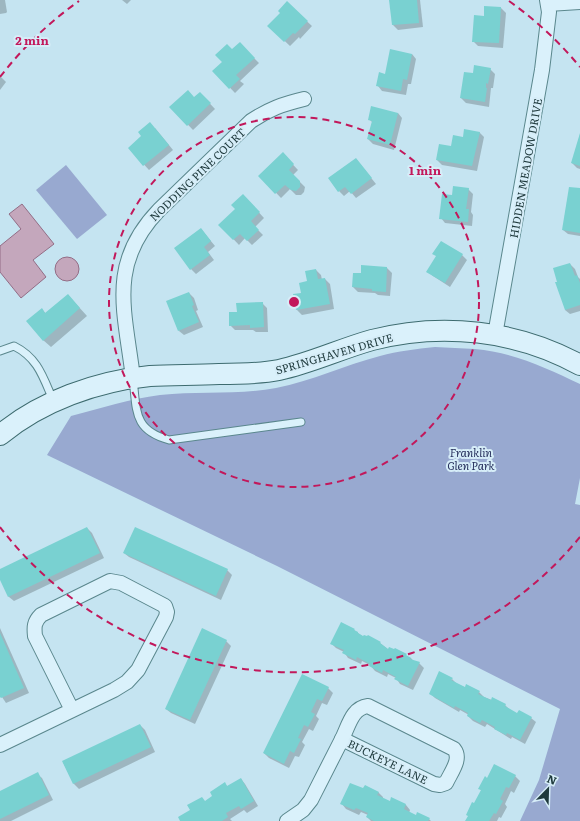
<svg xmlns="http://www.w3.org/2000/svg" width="580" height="821" font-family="Literata,serif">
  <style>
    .green { fill: #98a9d0 }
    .water { fill: #c4a7bc; stroke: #936d86 }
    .shadow { fill: #0003 }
    .building { fill: #79d1d1 }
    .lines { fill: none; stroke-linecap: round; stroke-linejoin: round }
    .lane-casing { stroke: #5a878d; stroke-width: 9 }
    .street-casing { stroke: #5a878d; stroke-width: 16 }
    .secondary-casing { stroke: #3d6b6f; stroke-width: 22 }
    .lane { stroke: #daf1fb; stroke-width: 7 }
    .street { stroke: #daf1fb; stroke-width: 14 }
    .secondary { stroke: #daf1fb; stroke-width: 20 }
    .ring { fill: none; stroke: #c2185b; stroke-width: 2; stroke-dasharray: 7 5 }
    .labels { text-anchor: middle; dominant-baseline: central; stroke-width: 4; stroke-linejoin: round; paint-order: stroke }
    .street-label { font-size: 11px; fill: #1f3a3d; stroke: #d6edf8 }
    .park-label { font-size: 11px; font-style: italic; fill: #242d5a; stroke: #d6edf8 }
    .centre { fill: #c2185b; stroke: #d6edf8; stroke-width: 2 }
    .ring-label { font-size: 12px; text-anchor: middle; font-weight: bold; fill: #c2185b; stroke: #d6edf8; stroke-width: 4; stroke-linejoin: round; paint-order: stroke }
  </style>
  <rect width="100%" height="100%" fill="#c5e4f1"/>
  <g class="green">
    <path d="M66,165L107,215L77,239L36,190Z"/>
    <path d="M435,347C448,348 462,348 475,349C512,352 547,368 580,384V478L575,504L580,505V821H520L539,780L560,709L277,566L47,455L71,416C101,408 130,399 160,395C199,391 238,395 276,388C312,381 345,365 380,356C398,351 416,349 435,347Z"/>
  </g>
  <g class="water">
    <path d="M22,204L54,244L33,260L46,277L21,298L0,272V246L21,229L9,214Z"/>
    <circle cx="67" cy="269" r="12"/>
  </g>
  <g class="shadow">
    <path d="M0,0H5L7,12L6,13L0,14Z"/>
    <path d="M122,0H131L127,4Z"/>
    <path d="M390,0H420L423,27L398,30L393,25Z"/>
    <path d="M287,3L312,26L300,39L299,37L290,46L269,26L282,13Z"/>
    <path d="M501,8L506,13L503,48L478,46L473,41L485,17Z"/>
    <path d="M240,44L259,63L240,81L244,84L235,93L214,71Z"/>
    <path d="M412,54L416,59L411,84H408L406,95L382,91L378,86L386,75Z"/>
    <path d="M490,69L495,74L493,88H491L489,107L466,103L461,98L474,74Z"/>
    <path d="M0,76L6,82L0,90Z"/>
    <path d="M200,93L215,109L193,130L171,107L195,98Z"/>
    <path d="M398,113L402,118L394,150L373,144L368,139L373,123L369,119Z"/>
    <path d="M155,128L173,150L149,170L129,148Z"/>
    <path d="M479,132L484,137L477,171L442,165L437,160L463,138Z"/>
    <path d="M580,135V169L577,168L572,163Z"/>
    <path d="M283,154L298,170L293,175L305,187L304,192L301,195H296L290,189L281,198L260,176Z"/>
    <path d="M356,159L376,184L356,198L350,191L344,196L339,191Z"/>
    <path d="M468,189L473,194L471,212L473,215L472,226L445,223L441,218L453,196Z"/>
    <path d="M580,189V236L568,234L563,230Z"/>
    <path d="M243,195L264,218L255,227L263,235L252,245L245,238L239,245L220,225L237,209Z"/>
    <path d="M201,229L215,246L208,252L214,260L196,274L191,269Z"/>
    <path d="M441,242L462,255L467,260L450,287L433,276L428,271L437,257Z"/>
    <path d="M570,264L575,269L578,277L580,279V311L570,314L565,310Z"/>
    <path d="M362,266L387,268L392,273L390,296L378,295L375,293L358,292L353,287L354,274H362Z"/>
    <path d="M316,270L321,275L322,280L325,279L330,284L334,309L302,315L297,310L294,295L302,294Z"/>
    <path d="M189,293L194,298L198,310L196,311L203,327L184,335L179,331Z"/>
    <path d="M68,295L87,316L51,347L43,340L42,309L46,314Z"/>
    <path d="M262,303L267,308L268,332H256L253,330H235L230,325L238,313Z"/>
    <path d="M87,528L92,533L104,558L14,601L9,597L0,578V570Z"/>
    <path d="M124,553L227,570L232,575L221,600L129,557Z"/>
    <path d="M0,628L29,693L6,703L0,694Z"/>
    <path d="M354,630L362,636L380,643L389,650L411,658L415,663H419L424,668L413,690L400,684L396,678L388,674L387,677L375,671L370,665L362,661L361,664L348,658L344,652L336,648L331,643Z"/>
    <path d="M226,641L231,646L195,724L171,713L166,709Z"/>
    <path d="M303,675L328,688L333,693L327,705L322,703L316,716L319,719L313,731L309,729L302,742L305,745L299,757L295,756L289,768L269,758L264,753Z"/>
    <path d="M452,679L457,684L466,688L479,692L484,697L505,705L510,710L517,714L531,718L536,722L525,744L512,737L511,739L487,724L485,727L473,721L468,716L469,715L460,710L459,712L435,698L430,693Z"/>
    <path d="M140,725L145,730L155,752L79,789L74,784L63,762Z"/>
    <path d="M37,774L42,778L53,800L11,821H0V792Z"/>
    <path d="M515,776L520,781L514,793L511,791L505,804L507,807L501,818L499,817L497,821H466L482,791L480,789L487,779Z"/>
    <path d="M241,779L245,784L258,806L247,813L244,810L230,819L232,821H181L205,802L214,797L225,784L228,787Z"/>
    <path d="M363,790L378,792L383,797V799L390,803L406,805L410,810L409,813L416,816L429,819L431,821H371L367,817L368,815L361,812L359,815L346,809L342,804Z"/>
  </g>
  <g class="building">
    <path d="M389,0H417L419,23L392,25Z"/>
    <path d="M287,1L308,21L295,34L293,33L284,42L267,26L280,13L278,11Z"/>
    <path d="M484,6L501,7L499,43L472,42L474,15L484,16Z"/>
    <path d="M240,42L255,58L236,75L240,79L229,89L212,71L222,62L215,55L227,44L232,49Z"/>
    <path d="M390,49L412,54L407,80L403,79L401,91L376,86L379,72L385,74Z"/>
    <path d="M474,65L491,68L488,84L486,83V88H487L485,102L460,98L464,72L473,73Z"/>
    <path d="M188,90L194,97L200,92L211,103L187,126L169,107Z"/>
    <path d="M371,106L398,113L390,145L367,139L372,121L368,120Z"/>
    <path d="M150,122L169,145L143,166L128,148L141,136L138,132Z"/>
    <path d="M464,129L480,132L472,166L436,160L439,144L451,146L453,135L463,137Z"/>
    <path d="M580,133V166L571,163Z"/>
    <path d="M283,152L294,164L289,170L300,181V187L296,191L291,190L285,185L275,194L258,176Z"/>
    <path d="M356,158L372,178L351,194L345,187L338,192L328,178Z"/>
    <path d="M453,186L469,188L466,209H469L468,222L439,219L442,194L452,195Z"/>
    <path d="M569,187L580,188V233L562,230Z"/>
    <path d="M243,194L260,212L251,221L259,230L247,241L240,234L233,240L218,225L235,209L231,205Z"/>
    <path d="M201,228L211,241L204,247L210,255L190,270L174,248Z"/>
    <path d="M441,241L463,254L445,283L426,272L436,256L432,254Z"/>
    <path d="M570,263L575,276L577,275L580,283V305L565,310L555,282H557L553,268Z"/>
    <path d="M361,265L387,267L386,292L372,291V289L352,287L353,273H361Z"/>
    <path d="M316,269L318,279L325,278L330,304L296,310L293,294L301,293L299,283L307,281L305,271Z"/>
    <path d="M189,292L194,305L192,306L199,322L178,331L166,301Z"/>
    <path d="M68,294L80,308L43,341L26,321L42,308L45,313Z"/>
    <path d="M263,302L264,327L250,328V325L229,326V312H237L236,303Z"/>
    <path d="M87,527L100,553L8,597L0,580V569Z"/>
    <path d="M135,527L228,569L216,596L123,553Z"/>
    <path d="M341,622L355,629L354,630L358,632V633L363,636L364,635L367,636L368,635L381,642L380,643L388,649L389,647L394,649L395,648L407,654L406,655L411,658L410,659L420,662L408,686L394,679L396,677L383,670L382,673L369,666L370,664L357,657L356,660L342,653L344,650L330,644Z"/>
    <path d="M202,628L227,640L190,720L165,709Z"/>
    <path d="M0,633L24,688L1,698L0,697Z"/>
    <path d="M439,671L453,678L451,680L465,687L466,684L480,691L478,694L491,700L492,697L506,704L505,706L517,713L519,710L532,717L520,740L507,733L506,735L494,729L495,727L482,720L480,723L467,716L468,713L455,706L454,708L429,694Z"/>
    <path d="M302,674L329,687L322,701L317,699L311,712L315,714L308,727L304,725L298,738L301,739L294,753L290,751L284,764L263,753Z"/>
    <path d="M140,724L151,747L73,784L62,761Z"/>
    <path d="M494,764L516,775L509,788L506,787L500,799L503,801L496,814L494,813L489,821H465L468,816L466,815L472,802L474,803L481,790L478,789L485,776L487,778Z"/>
    <path d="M38,772L49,795L0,819V791Z"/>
    <path d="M241,778L254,801L241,809L239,806L226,813L228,817L222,821H180L178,817L190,810L187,805L202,797L205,801L212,796L210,792L225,782L227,786Z"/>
    <path d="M350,783L363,788L365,785L379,792L377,795L390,801L391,797L406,804L404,809L416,815L417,812L430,818L428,821H374L366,817L368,813L356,808L354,810L340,804Z"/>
  </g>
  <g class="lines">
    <g class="lane-casing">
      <g id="lane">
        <path d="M0,351L14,346C38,358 43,377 53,400"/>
        <path d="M133,379C137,411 133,430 169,440L301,422"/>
      </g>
    </g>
    <g class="street-casing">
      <g id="street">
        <path d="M548,4L580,2"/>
        <path d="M495,335L542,70L549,12L547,0"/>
        <path d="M133,378C125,311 107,264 159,210L251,121C269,109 283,104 304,99"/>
        <path d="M368,706L454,749C462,759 451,772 446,783L440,785L434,784L342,739C349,725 352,708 368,706Z"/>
        <path d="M0,745L114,690L127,682L138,670L166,617L167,612L165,606L121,583L110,581L41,615C34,622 34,627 35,636L72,710"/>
        <path d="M287,821L303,810L311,800L342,739"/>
      </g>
    </g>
    <g class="secondary-casing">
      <path id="secondary" d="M0,435C41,401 97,381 150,376C173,375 196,375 219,374C239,374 259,374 279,370C311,363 340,349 372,340C441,322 517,330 580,365"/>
    </g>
    <use href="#lane" class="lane"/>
    <use href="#street" class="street"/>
    <use href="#secondary" class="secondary"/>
  </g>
  <g class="ring">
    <circle cx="294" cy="302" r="185"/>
    <path d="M580 537A370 370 0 0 1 0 527M0 77A370 370 0 0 1 79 1M509 1A370 370 0 0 1 580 67"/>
  </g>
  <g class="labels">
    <g class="street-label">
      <text transform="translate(525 168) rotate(-80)">HIDDEN MEADOW DRIVE</text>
      <text transform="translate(197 174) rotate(-44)">NODDING PINE COURT</text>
      <text transform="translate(334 353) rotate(-16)">SPRINGHAVEN DRIVE</text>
      <text transform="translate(388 761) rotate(26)">BUCKEYE LANE</text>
    </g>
    <g class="park-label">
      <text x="471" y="452">Franklin<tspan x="471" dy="13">Glen Park</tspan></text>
    </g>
  </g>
  <circle cx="294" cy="302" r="6" class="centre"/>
  <g class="ring-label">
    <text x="32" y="45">2 min</text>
    <text x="425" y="175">1 min</text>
  </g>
  <g transform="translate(548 789) rotate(23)" stroke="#d6edf8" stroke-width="3" paint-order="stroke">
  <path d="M0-3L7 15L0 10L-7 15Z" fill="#1f3a3d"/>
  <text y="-6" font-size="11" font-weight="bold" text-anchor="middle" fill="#1f3a3d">N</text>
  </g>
</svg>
